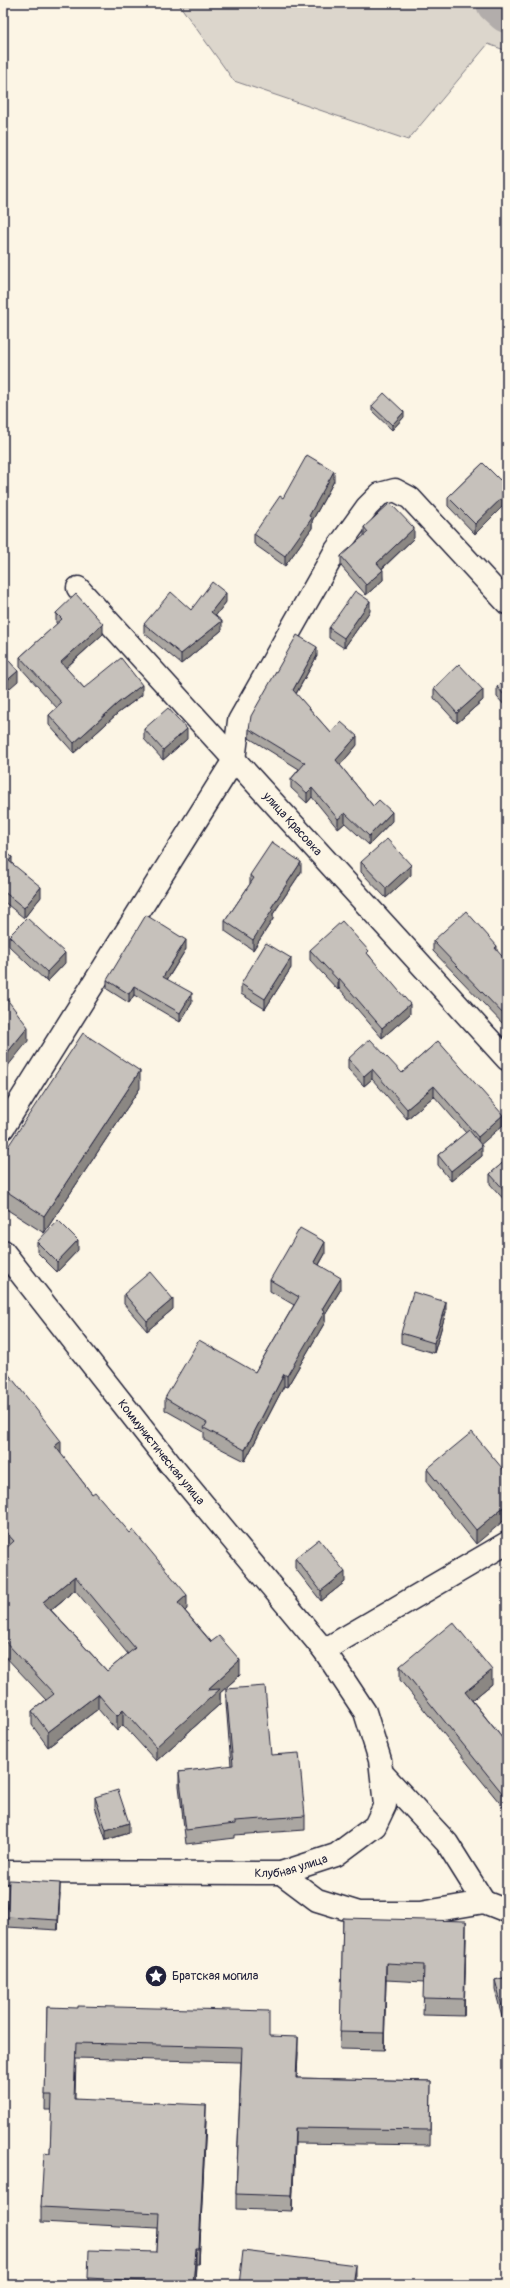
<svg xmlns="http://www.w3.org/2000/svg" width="510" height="2288" font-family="Pangolin,sans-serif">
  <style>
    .built { fill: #ece5d8 }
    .green { fill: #dcd6cc; stroke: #7f7c84 }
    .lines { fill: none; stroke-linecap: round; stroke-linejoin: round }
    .river { stroke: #b2adab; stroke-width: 42 }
    .minor-casing { stroke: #22223b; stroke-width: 25 }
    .primary-casing { stroke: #22223b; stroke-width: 25 }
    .minor { stroke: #fcf5e5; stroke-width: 22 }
    .primary { stroke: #fcf5e5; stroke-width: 22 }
    .wall { fill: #aaa6a1; stroke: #22223b; fill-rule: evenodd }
    .shaded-wall { fill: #8b8783; stroke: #22223b }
    .building { fill: #c6c1bb; stroke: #22223b; fill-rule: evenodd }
    .labels { text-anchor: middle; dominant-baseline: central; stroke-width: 3; stroke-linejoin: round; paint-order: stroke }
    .street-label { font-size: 12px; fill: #22223b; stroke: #fcf5e5 }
    .poi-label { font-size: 12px; fill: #22223b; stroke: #fcf5e5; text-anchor: start }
  </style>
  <rect width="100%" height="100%" fill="#fcf5e5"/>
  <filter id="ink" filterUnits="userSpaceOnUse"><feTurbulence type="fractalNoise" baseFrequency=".025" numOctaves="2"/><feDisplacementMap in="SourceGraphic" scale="8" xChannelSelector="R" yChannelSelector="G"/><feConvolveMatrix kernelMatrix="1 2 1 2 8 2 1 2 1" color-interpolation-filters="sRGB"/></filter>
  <g filter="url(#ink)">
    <path class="built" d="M3,2281L35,2283L54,2285H3Z"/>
    <path class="green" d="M178,3H507V51L488,44L408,140L234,81Z"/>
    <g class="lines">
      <path class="river" d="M497,3L507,12"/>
      <g class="minor-casing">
        <g id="minor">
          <path id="s1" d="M78,588L507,1059"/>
          <path d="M3,1128L234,760L239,721L336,550L367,507L380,494L395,490L410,498L507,603"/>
          <path d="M382,1773L447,1843L484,1902"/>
          <path id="s2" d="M3,1872L281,1873L336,1855L375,1826L385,1805L380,1760L365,1712L324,1650"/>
          <path d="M281,1873L317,1900L359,1913H420L484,1902L507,1911"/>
        </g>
      </g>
      <g class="primary-casing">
        <g id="primary">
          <path id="s3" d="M3,1251L170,1464L324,1650L507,1543"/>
        </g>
      </g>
      <use href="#minor" class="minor"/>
      <use href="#primary" class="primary"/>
    </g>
    <g class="wall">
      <path d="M372,406L404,417L392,430L372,411Z"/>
      <path d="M483,463L475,534L448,506V497Z"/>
      <path d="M334,481L312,521V528L285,566L254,544V534Z"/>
      <path d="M364,527L414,538L382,569L383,580L366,595L341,566V556L364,536Z"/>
      <path d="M226,602L215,616L222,630L181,664L144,633V624L191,610Z"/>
      <path d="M370,611L344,648L329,638V628Z"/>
      <path d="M56,613L103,634L66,668L84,688L142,695L118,713L74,753L49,725V715L57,708L20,667V657L57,624L56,623Z"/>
      <path d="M317,656L296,694L331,733L357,745L340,765L373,806L392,821L369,845L345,823L338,829L312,797L307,803L291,788V779L299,769L249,738V729Z"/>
      <path d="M507,677V708L497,697V687Z"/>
      <path d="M434,688L483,700L457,723L434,698Z"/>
      <path d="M144,729L187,739L163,760L144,739Z"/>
      <path d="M3,849L12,863L41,897L24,918L3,901Z"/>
      <path d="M361,862L411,875L386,898L361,872Z"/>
      <path d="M301,872L273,914V919L253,950L225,931V921L250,884V875Z"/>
      <path d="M9,936L65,963L47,982L9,946Z"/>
      <path d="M433,941L497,952L507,962V1028L433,951Z"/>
      <path d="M186,949L167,980L192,1003L180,1022L134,995L129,1003L107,989V980Z"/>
      <path d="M310,950L369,955L410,1014L382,1038L339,988L338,990L310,960Z"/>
      <path d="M291,968L265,1009L241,994V984Z"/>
      <path d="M438,1041L503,1125L480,1144L482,1156L451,1181L438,1165V1155L466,1133L434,1096L407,1119L372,1079L364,1086L348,1069V1059L402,1073Z"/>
      <path d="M140,1088L44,1233L3,1207V1154Z"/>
      <path d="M507,1159V1203L490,1184V1174Z"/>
      <path d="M37,1242L78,1250L57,1272L37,1252Z"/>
      <path d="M325,1254L319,1265L341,1289L325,1315V1322L287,1387L284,1386L245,1461L204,1440V1432L165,1410V1398L255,1372L294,1305L270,1291V1280Z"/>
      <path d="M124,1294L173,1309L147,1331L124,1304Z"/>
      <path d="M446,1312L434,1353L401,1343V1333Z"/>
      <path d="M3,1367L61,1454L92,1494L187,1609L185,1611L240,1675L220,1693V1704L156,1761L123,1725L117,1731L98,1709L48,1747L32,1725V1711L46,1700L3,1654V1551L6,1548L3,1544ZM75,1590L128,1654L107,1671L51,1610Z"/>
      <path d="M427,1469L507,1474L476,1544L427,1483Z"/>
      <path d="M295,1558L345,1582L321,1601L295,1568Z"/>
      <path d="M400,1666L492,1684L472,1700L507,1744V1812L400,1680Z"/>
      <path d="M226,1689L271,1755L305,1816V1830L235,1835V1838L186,1844L179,1786V1772L231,1766L226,1703Z"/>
      <path d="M95,1797L129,1833L106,1840L95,1807Z"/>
      <path d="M60,1893L58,1930L7,1927V1917Z"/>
      <path d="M343,1918L466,1938L464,2016L423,2015L424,1982L386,1980L384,2050L340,2049Z"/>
      <path d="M507,1977L503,2020L495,1990V1980Z"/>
      <path d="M47,2007L269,2036L298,2052L297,2078L431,2081L430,2145L295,2143L292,2211L236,2209V2194L241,2062L76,2058L75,2099L206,2120L199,2264H196L195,2285H88V2278L157,2252L158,2228L41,2222V2207L50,2153L52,2110H45Z"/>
    </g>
    <g class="shaded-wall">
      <path d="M404,412V417L392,430V425Z"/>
      <path d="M334,471V481L312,521V528L285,566V556Z"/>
      <path d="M507,493V502L475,534V524Z"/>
      <path d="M414,528V538L377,573V563Z"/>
      <path d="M383,570V580L366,595V585Z"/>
      <path d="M226,593V602L211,622V612Z"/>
      <path d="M370,601V611L344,648V638Z"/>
      <path d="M222,621V630L181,664V654Z"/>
      <path d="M103,624V634L61,672V662Z"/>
      <path d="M317,647V656L293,699V690Z"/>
      <path d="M18,671V681L3,694V684Z"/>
      <path d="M142,685V695L118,713L74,753V743L118,703Z"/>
      <path d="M483,690V700L457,723V713Z"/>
      <path d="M187,729V739L163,760V750Z"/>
      <path d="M357,736V745L336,770V760Z"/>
      <path d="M312,788V797L307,803V793Z"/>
      <path d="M392,812V821L369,845V836Z"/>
      <path d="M345,813V823L338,829V819Z"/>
      <path d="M12,857V867L9,861Z"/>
      <path d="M301,862V872L273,914V919L253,950V940L271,908Z"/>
      <path d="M411,865V875L386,898V888Z"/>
      <path d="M41,887V897L24,918V908Z"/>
      <path d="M186,940V949L163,986V977Z"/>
      <path d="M497,946V956L495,948Z"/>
      <path d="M65,953V963L47,982V972Z"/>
      <path d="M291,958V968L265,1009V999Z"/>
      <path d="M339,978V988L338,990V980Z"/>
      <path d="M134,986V995L129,1003V994Z"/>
      <path d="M192,993V1003L180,1022V1013Z"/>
      <path d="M410,1004V1014L382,1038V1028Z"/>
      <path d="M28,1027V1041L3,1072V1058Z"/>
      <path d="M372,1069V1079L364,1086V1076Z"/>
      <path d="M140,1071V1088L44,1233V1216Z"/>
      <path d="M434,1086V1096L407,1119V1109Z"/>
      <path d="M503,1115V1125L478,1147V1137Z"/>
      <path d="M482,1146V1156L451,1181V1171Z"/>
      <path d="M78,1240V1250L57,1272V1262Z"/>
      <path d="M325,1242V1254L314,1273V1262Z"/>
      <path d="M341,1278V1289L325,1315V1322L287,1387V1376L322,1309Z"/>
      <path d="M173,1299V1309L147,1331V1321Z"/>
      <path d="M446,1302V1312L434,1353V1343Z"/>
      <path d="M284,1374V1386L245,1461V1450Z"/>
      <path d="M61,1441V1456L55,1446Z"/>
      <path d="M507,1504V1518L476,1544V1530Z"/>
      <path d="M345,1572V1582L321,1601V1591Z"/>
      <path d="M75,1576V1590L43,1616V1602Z"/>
      <path d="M187,1595V1609L178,1617V1603Z"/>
      <path d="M240,1660V1675L220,1693V1704L156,1761V1747L207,1690Z"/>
      <path d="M492,1670V1684L465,1706V1692Z"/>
      <path d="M98,1694V1709L48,1747V1732Z"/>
      <path d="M123,1710V1725L117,1731V1716Z"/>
      <path d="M129,1823V1833L106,1840V1830Z"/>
      <path d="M60,1883V1893L58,1930V1920Z"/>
      <path d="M466,1921V1938L464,2016V1999Z"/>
      <path d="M386,1963V1980L384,2050V2033Z"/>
      <path d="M507,2009V2019L503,2020V2010Z"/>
      <path d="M298,2037V2052L296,2093V2078Z"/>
      <path d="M206,2105V2120L199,2264V2249Z"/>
      <path d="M295,2128V2143L292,2211V2196Z"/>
      <path d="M196,2249V2264L195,2285H193Z"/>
      <path d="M356,2265V2279L355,2285H353Z"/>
    </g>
    <g class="building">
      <path d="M384,393L404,412L392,425L372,406Z"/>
      <path d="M307,455L334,471L309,516L312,518L285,556L254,534L280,496L283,498Z"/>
      <path d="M483,463L500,480L507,471V493L475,524L448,497Z"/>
      <path d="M390,503L414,528L377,563L383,570L366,585L341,556L368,532L364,527Z"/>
      <path d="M212,582L226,593L211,612L222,621L181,654L144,624L171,592L191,610Z"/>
      <path d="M355,591L370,601L344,638L329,628Z"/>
      <path d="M76,594L103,624L61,662L84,688L121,658L142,685L118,703L74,743L49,715L62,703L20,657L62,619L56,613Z"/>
      <path d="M297,635L317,647L293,690L331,733L341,722L357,736L336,760L373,806L379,800L392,812L369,836L345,813L338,819L312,788L307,793L291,779L305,763L249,729L251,716Z"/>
      <path d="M3,654L18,671L3,684Z"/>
      <path d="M459,664L483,690L457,713L434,688Z"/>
      <path d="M507,677V698L497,687Z"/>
      <path d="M168,708L187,729L163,750L144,729Z"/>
      <path d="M387,839L411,865L386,888L361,862Z"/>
      <path d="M272,842L301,862L271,908L273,909L253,940L225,921L254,878L250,875Z"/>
      <path d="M3,849L12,857L9,861L41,887L24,908L3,891Z"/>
      <path d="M466,911L497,946L495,948L507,962V1018L433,941Z"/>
      <path d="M146,915L186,940L163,977L192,993L180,1013L134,986L129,994L107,980Z"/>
      <path d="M27,918L65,953L47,972L9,936Z"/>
      <path d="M342,921L369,951L367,953L410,1004L382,1028L339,978L338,980L310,950Z"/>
      <path d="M266,943L291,958L265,999L241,984Z"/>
      <path d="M3,994L28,1027L3,1058Z"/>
      <path d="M83,1033L140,1071L44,1216L3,1189V1154Z"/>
      <path d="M370,1039L402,1073L438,1041L503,1115L478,1137L434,1086L407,1109L372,1069L364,1076L348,1059Z"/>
      <path d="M469,1130L482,1146L451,1171L438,1155Z"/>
      <path d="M507,1159V1193L490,1174Z"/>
      <path d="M58,1220L78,1240L57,1262L37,1242Z"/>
      <path d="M300,1228L325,1242L314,1262L341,1278L322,1309L325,1311L287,1376L284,1374L245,1450L204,1428L207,1423L165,1398L199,1340L255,1372L299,1297L270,1280Z"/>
      <path d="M150,1272L173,1299L147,1321L124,1294Z"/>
      <path d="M413,1292L446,1302L434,1343L401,1333Z"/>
      <path d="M3,1367L61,1441L55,1446L92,1494L95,1492L130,1533L133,1530L187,1595L178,1603L211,1642L219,1636L240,1660L207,1690L220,1689L156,1747L123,1710L117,1716L98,1694L48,1732L32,1711L54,1694L3,1639V1551L14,1541L3,1529ZM75,1576L135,1648L107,1671L43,1602Z"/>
      <path d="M472,1432L507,1474V1504L476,1530L427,1469Z"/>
      <path d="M319,1539L345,1572L321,1591L295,1558Z"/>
      <path d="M453,1622L492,1670L465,1692L507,1744V1799L400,1666Z"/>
      <path d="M265,1686L271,1755L299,1753L305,1816L235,1821V1824L186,1830L179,1772L233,1765L226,1689Z"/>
      <path d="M118,1790L129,1823L106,1830L95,1797Z"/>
      <path d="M9,1880L60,1883L58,1920L7,1917Z"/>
      <path d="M343,1918L466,1921L464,1999L423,1998L424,1965L386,1963L384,2033L340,2032Z"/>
      <path d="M507,1977V2009L503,2010L495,1980Z"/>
      <path d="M78,2006L269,2011V2036L298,2037L296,2078L431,2081L430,2130L295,2128L292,2196L236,2194L242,2047L76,2043L74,2099L206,2105L199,2249H196L193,2285H174L145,2283V2281L88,2278L89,2250L157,2252L159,2213L41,2207L44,2152L50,2153L52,2095H45L47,2007L78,2008Z"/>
      <path d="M243,2251L356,2265L353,2285H239Z"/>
    </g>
  </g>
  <defs>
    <g id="sight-disc" transform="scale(1.15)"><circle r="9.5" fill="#22223b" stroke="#fcf5e5"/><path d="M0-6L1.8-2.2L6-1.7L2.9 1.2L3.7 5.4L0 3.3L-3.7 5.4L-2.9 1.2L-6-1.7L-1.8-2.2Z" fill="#fff"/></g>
  </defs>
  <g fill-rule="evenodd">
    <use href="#sight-disc" x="156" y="1976"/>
  </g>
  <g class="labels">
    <g class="street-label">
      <text stroke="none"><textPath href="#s1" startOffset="319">улица Красовка</textPath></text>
      <text stroke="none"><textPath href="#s3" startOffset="256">Коммунистическая улица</textPath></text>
      <text stroke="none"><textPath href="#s2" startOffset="289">Клубная улица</textPath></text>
    </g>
    <g class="poi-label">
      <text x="172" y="1976">Братская могила</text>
    </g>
  </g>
  <rect width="510" height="2288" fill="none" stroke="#fcf5e5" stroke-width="16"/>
  <rect x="8" y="8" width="494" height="2272" fill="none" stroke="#22223b" stroke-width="1.5" filter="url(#ink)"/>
</svg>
